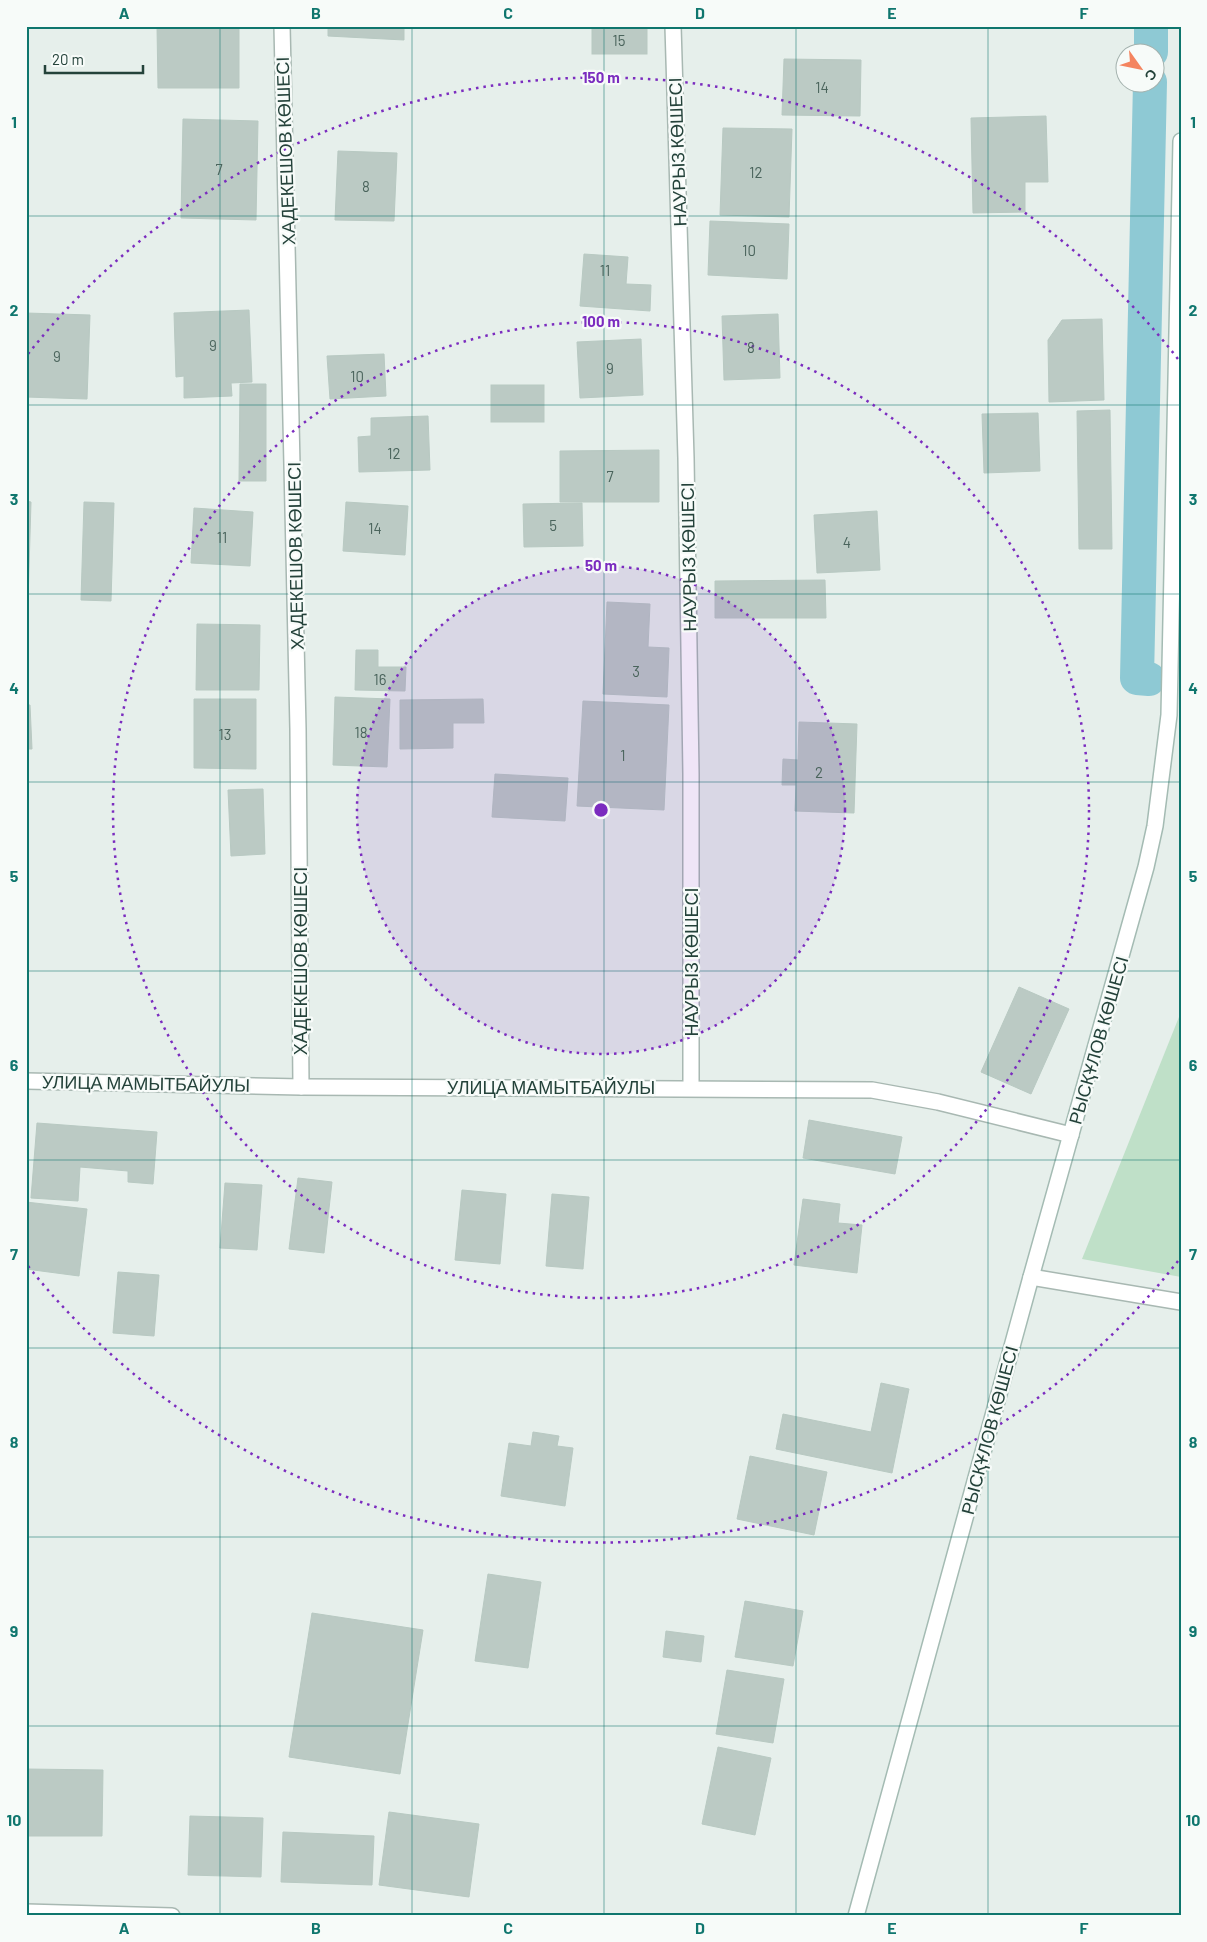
<svg xmlns="http://www.w3.org/2000/svg" width="1207" height="1942" font-family="Barlow,sans-serif">
  <style>
    .green { fill: #bfe0c8 }
    .lines { fill: none; stroke-linecap: round; stroke-linejoin: round }
    .canal { stroke: #8ec9d4; stroke-width: 34 }
    .building { fill: #bbcac4; stroke: #b8c9c2 }
    .street-casing { stroke: #a8b8b2; stroke-width: 18 }
    .secondary-casing { stroke: #a4bbb3; stroke-width: 18 }
    .street { stroke: #fff; stroke-width: 15 }
    .secondary { stroke: #fff; stroke-width: 15 }
    .grid { fill: none; stroke: #0f766e; stroke-width: 1; stroke-opacity: 0.55 }
    .ring { fill: none; stroke: #7b2cbf; stroke-width: 2.5; stroke-dasharray: 2.5 5 }
    .labels { text-anchor: middle; dominant-baseline: central; stroke-width: 4.5; stroke-linejoin: round; paint-order: stroke }
    .number-label { font-size: 15px; fill: #4a645c }
    .street-label { font-size: 18px; fill: #24423a; stroke: #f7fbf9 }
    .centre { fill: #7b2cbf; stroke: #f7fbf9; stroke-width: 2.5 }
    .ring-label { font-size: 15px; text-anchor: middle; font-weight: bold; fill: #7b2cbf; stroke: #f7fbf9; stroke-width: 4.5; stroke-linejoin: round; paint-order: stroke }
    .neatline { fill: none; stroke: #0f766e; stroke-width: 2 }
    .grid-label { font-size: 16px; text-anchor: middle; font-weight: bold; fill: #0f766e }
  </style>
  <rect width="100%" height="100%" fill="#e6efeb"/>
  <path class="green" d="M1181,1012V1277L1082,1259Z"/>
  <g class="lines">
    <g class="canal">
      <path d="M1151,52V26"/>
      <path d="M1149,679L1137,678L1150,82"/>
    </g>
  </g>
  <g class="building">
    <path d="M157,26H239V88H158Z"/>
    <path d="M328,26H404V40L328,36Z"/>
    <rect x="592" y="26" width="55" height="28"/>
    <path d="M784,59L861,60L860,116L782,115Z"/>
    <path d="M1046,116L1048,182H1025V212L973,213L971,118Z"/>
    <path d="M183,119L258,121L256,220L181,218Z"/>
    <path d="M723,128L792,129L789,217L720,215Z"/>
    <path d="M338,151L397,153L394,221L335,220Z"/>
    <path d="M710,221L789,224L787,279L708,275Z"/>
    <path d="M584,254L628,257L626,284L651,285L650,311L580,306Z"/>
    <path d="M249,310L252,382L231,383L232,396L184,398V376L176,377L174,313Z"/>
    <path d="M26,313L90,315L87,399L26,397Z"/>
    <path d="M778,314L780,378L724,380L722,316Z"/>
    <path d="M1102,319L1104,400L1049,402L1048,340L1062,320Z"/>
    <path d="M641,339L643,395L580,398L577,342Z"/>
    <path d="M384,354L386,396L330,399L327,356Z"/>
    <path d="M240,384H266V481H239Z"/>
    <rect x="491" y="385" width="53" height="37"/>
    <path d="M1110,410L1112,549H1079L1077,411Z"/>
    <path d="M1038,413L1040,471L984,473L982,414Z"/>
    <path d="M428,416L430,470L359,472L358,437L371,436V418Z"/>
    <path d="M659,450V502H560V451Z"/>
    <path d="M26,501L31,502L28,602L26,601Z"/>
    <path d="M84,502L114,503L111,601L81,600Z"/>
    <path d="M346,502L408,506L405,555L343,551Z"/>
    <path d="M582,503L583,546L524,547L523,504Z"/>
    <path d="M194,508L253,512L250,566L191,563Z"/>
    <path d="M877,511L880,570L817,573L814,515Z"/>
    <path d="M825,580L826,618H715V581Z"/>
    <path d="M607,602L650,604L648,647L669,648L667,697L603,694Z"/>
    <path d="M197,624L260,625L259,690H196Z"/>
    <path d="M356,650H378V667H406L405,691L355,690Z"/>
    <path d="M335,697L390,699L387,767L333,765Z"/>
    <path d="M194,699H256V769L194,768Z"/>
    <path d="M483,699L484,723H453V748L400,749V700Z"/>
    <path d="M583,701L669,705L664,810L577,806Z"/>
    <path d="M26,705H30L32,749H26Z"/>
    <path d="M799,722L857,724L854,813L795,811L796,785H782L783,759L798,760Z"/>
    <path d="M495,774L568,778L565,821L492,817Z"/>
    <path d="M263,789L265,854L231,856L228,790Z"/>
    <path d="M1019,987L1069,1009L1031,1094L981,1072Z"/>
    <path d="M809,1120L902,1137L895,1174L803,1158Z"/>
    <path d="M37,1123L157,1132L153,1184L128,1182V1171L80,1167L78,1201L31,1198Z"/>
    <path d="M298,1178L332,1182L324,1253L289,1249Z"/>
    <path d="M225,1183L262,1185L257,1250L220,1248Z"/>
    <path d="M462,1190L506,1194L500,1264L455,1260Z"/>
    <path d="M552,1194L589,1197L583,1269L546,1266Z"/>
    <path d="M803,1199L840,1204L838,1223L862,1225L857,1273L794,1265Z"/>
    <path d="M26,1202L87,1209L79,1276L26,1269Z"/>
    <path d="M118,1272L159,1275L154,1336L113,1333Z"/>
    <path d="M881,1383L909,1389L892,1473L776,1449L783,1414L871,1432Z"/>
    <path d="M533,1432L559,1436L557,1446L573,1448L565,1506L501,1496L509,1443L531,1446Z"/>
    <path d="M750,1456L827,1472L814,1535L737,1519Z"/>
    <path d="M488,1574L541,1582L528,1668L475,1661Z"/>
    <path d="M745,1601L803,1611L793,1666L735,1657Z"/>
    <path d="M312,1613L423,1630L400,1774L289,1757Z"/>
    <path d="M666,1631L704,1636L701,1662L663,1657Z"/>
    <path d="M727,1670L784,1679L773,1743L716,1734Z"/>
    <path d="M718,1747L771,1758L755,1835L702,1824Z"/>
    <path d="M26,1769L103,1770L102,1836H26Z"/>
    <path d="M389,1812L479,1824L469,1897L379,1885Z"/>
    <path d="M190,1816L263,1818L261,1877L188,1875Z"/>
    <path d="M283,1832L374,1836L372,1885L281,1882Z"/>
  </g>
  <g class="lines">
    <g class="street-casing">
      <g id="street">
        <path d="M282,26L298,729L301,1087"/>
        <path d="M673,26L686,458L691,774V1088"/>
        <path d="M26,1081L301,1087L872,1090L938,1102L1071,1135"/>
        <path d="M1031,1277L1181,1302"/>
        <path d="M26,1912L172,1916"/>
      </g>
    </g>
    <g class="secondary-casing">
      <path id="secondary" d="M856,1916L1031,1277L1146,867L1155,826L1169,715L1181,141"/>
    </g>
    <use href="#street" class="street"/>
    <use href="#secondary" class="secondary"/>
  </g>
  <path class="grid" d="M220,26V1916M412,26V1916M604,26V1916M796,26V1916M988,26V1916M26,216H1181M26,405H1181M26,594H1181M26,782H1181M26,971H1181M26,1160H1181M26,1348H1181M26,1537H1181M26,1726H1181"/>
  <circle cx="601" cy="810" r="244" fill="#7b2cbf" fill-opacity=".12"/>
  <g class="ring">
    <circle cx="601" cy="810" r="244"/>
    <circle cx="601" cy="810" r="488"/>
    <path d="M1178 1261A732 732 0 0 1 28 1266M28 354A732 732 0 0 1 1178 359"/>
  </g>
  <g class="labels">
    <g class="number-label">
      <text x="619" y="40">15</text>
      <text x="822" y="87">14</text>
      <text x="219" y="169">7</text>
      <text x="756" y="172">12</text>
      <text x="366" y="186">8</text>
      <text x="749" y="250">10</text>
      <text x="605" y="270">11</text>
      <text x="213" y="345">9</text>
      <text x="751" y="347">8</text>
      <text x="57" y="356">9</text>
      <text x="610" y="368">9</text>
      <text x="357" y="376">10</text>
      <text x="394" y="453">12</text>
      <text x="610" y="476">7</text>
      <text x="553" y="525">5</text>
      <text x="375" y="528">14</text>
      <text x="222" y="537">11</text>
      <text x="847" y="542">4</text>
      <text x="636" y="671">3</text>
      <text x="380" y="679">16</text>
      <text x="361" y="732">18</text>
      <text x="225" y="734">13</text>
      <text x="623" y="755">1</text>
      <text x="819" y="772">2</text>
    </g>
    <g class="street-label">
      <text transform="translate(285 151) rotate(-92)">ХАДЕКЕШОВ КӨШЕСІ</text>
      <text transform="translate(677 152) rotate(-92)">НАУРЫЗ КӨШЕСІ</text>
      <text transform="translate(295 556) rotate(-91)">ХАДЕКЕШОВ КӨШЕСІ</text>
      <text transform="translate(688 557) rotate(-91)">НАУРЫЗ КӨШЕСІ</text>
      <text transform="translate(300 961) rotate(-90)">ХАДЕКЕШОВ КӨШЕСІ</text>
      <text transform="translate(691 962) rotate(-90)">НАУРЫЗ КӨШЕСІ</text>
      <text transform="translate(1098 1040) rotate(-74)">РЫСҚҰЛОВ КӨШЕСІ</text>
      <text transform="translate(146 1083) rotate(1)">УЛИЦА МАМЫТБАЙУЛЫ</text>
      <text x="551" y="1087">УЛИЦА МАМЫТБАЙУЛЫ</text>
      <text transform="translate(989 1430) rotate(-75)">РЫСҚҰЛОВ КӨШЕСІ</text>
    </g>
  </g>
  <circle cx="601" cy="810" r="8" class="centre"/>
  <g class="ring-label">
    <text x="601" y="83">150 m</text>
    <text x="601" y="327">100 m</text>
    <text x="601" y="571">50 m</text>
  </g>
  <rect width="1207" height="1942" fill="none" stroke="#f7fbf9" stroke-width="55"/>
  <g transform="translate(1140 68) rotate(123)"><circle r="24" fill="#f7fbf9" stroke="#a3b1ad"/>
  <path d="M0-4L9 19L0 12L-9 19Z" fill="#f4845f"/>
  <text y="-8" font-size="14" font-weight="bold" text-anchor="middle" fill="#24423a">С</text>
  </g>
  <path d="M45 65v8h98v-8" fill="none" stroke="#24423a" stroke-width="2.5"/>
  <text x="52" y="65" font-size="15" fill="#24423a" stroke="#f7fbf9" stroke-width="4" paint-order="stroke">20 m</text>
  <rect x="28" y="28" width="1152" height="1886" class="neatline"/>
  <g class="grid-label">
    <text x="124" y="19">A</text>
    <text x="316" y="19">B</text>
    <text x="508" y="19">C</text>
    <text x="700" y="19">D</text>
    <text x="892" y="19">E</text>
    <text x="1084" y="19">F</text>
    <text x="14" y="128">1</text>
    <text x="1193" y="128">1</text>
    <text x="14" y="316">2</text>
    <text x="1193" y="316">2</text>
    <text x="14" y="505">3</text>
    <text x="1193" y="505">3</text>
    <text x="14" y="694">4</text>
    <text x="1193" y="694">4</text>
    <text x="14" y="882">5</text>
    <text x="1193" y="882">5</text>
    <text x="14" y="1071">6</text>
    <text x="1193" y="1071">6</text>
    <text x="14" y="1260">7</text>
    <text x="1193" y="1260">7</text>
    <text x="14" y="1448">8</text>
    <text x="1193" y="1448">8</text>
    <text x="14" y="1637">9</text>
    <text x="1193" y="1637">9</text>
    <text x="14" y="1826">10</text>
    <text x="1193" y="1826">10</text>
    <text x="124" y="1934">A</text>
    <text x="316" y="1934">B</text>
    <text x="508" y="1934">C</text>
    <text x="700" y="1934">D</text>
    <text x="892" y="1934">E</text>
    <text x="1084" y="1934">F</text>
  </g>
</svg>
